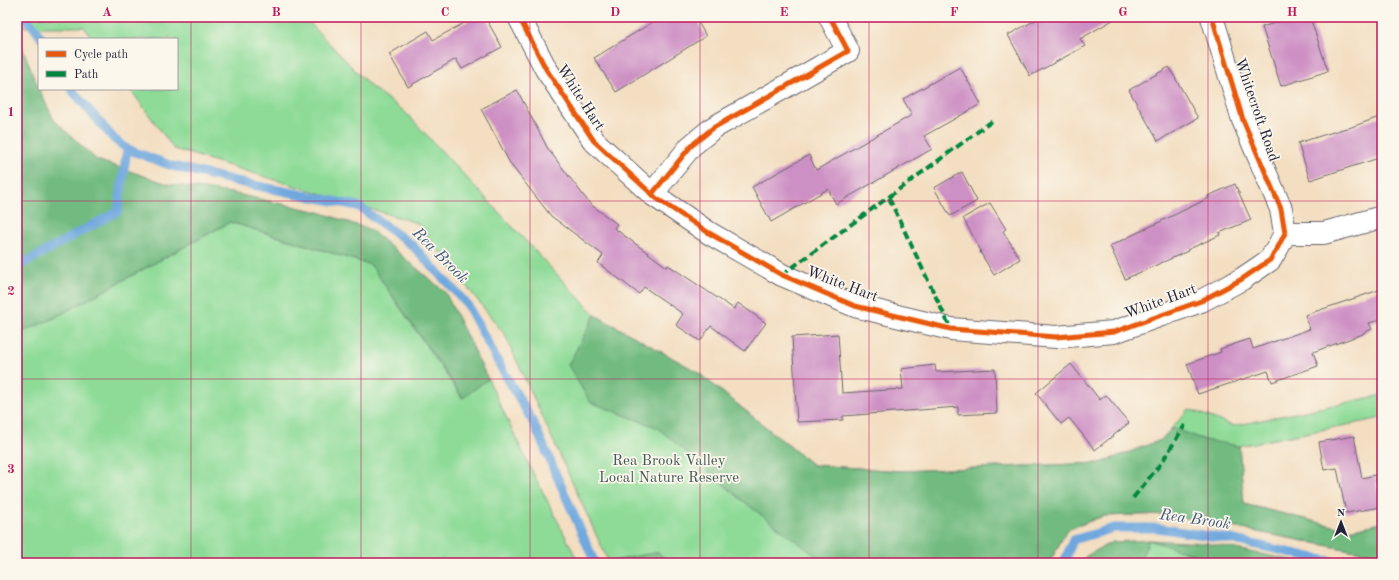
<svg xmlns="http://www.w3.org/2000/svg" width="1399" height="580" font-family="'Old Standard TT',serif">
  <style>
    .green { fill: #8edb98; stroke: #587e6a }
    .forest { fill: #72bb80; stroke: #4a6e5e }
    .lines { fill: none; stroke-linecap: round; stroke-linejoin: round }
    .stream { stroke: #70a8de; stroke-width: 9 }
    .building { fill: #cd90c4 }
    .minor-casing { stroke: #6b646a; stroke-width: 24 }
    .minor { stroke: #fff; stroke-width: 22 }
    .quiet { stroke: #00873e; stroke-width: 4; stroke-dasharray: 8 4; stroke-linecap: butt }
    .cycleway-casing { stroke: #fbf7ec; stroke-width: 8 }
    .cycleway { stroke: #e8590c; stroke-width: 5 }
    .grid { fill: none; stroke: #c2185b; stroke-width: 1; stroke-opacity: 0.55 }
    .labels { text-anchor: middle; dominant-baseline: central; stroke-width: 3.5; stroke-linejoin: round; paint-order: stroke }
    .street-label { font-size: 15px; fill: #22223b; stroke: #fbf7ec }
    .park-label { font-size: 15px; fill: #425a57; stroke: #fbf7ec }
    .water-label { font-size: 16px; font-style: italic; fill: #41587c; stroke: #fbf7ec }
    .neatline { fill: none; stroke: #c2185b; stroke-width: 1.5 }
    .grid-label { font-size: 13px; text-anchor: middle; font-weight: bold; fill: #c2185b }
  </style>
  <rect width="100%" height="100%" fill="#fbf7ec"/>
  <filter id="ink" filterUnits="userSpaceOnUse"><feTurbulence type="fractalNoise" baseFrequency=".025" numOctaves="2"/><feDisplacementMap in="SourceGraphic" scale="8" xChannelSelector="R" yChannelSelector="G"/><feConvolveMatrix kernelMatrix="1 2 1 2 8 2 1 2 1" color-interpolation-filters="sRGB"/></filter>
  <filter id="wash" filterUnits="userSpaceOnUse"><feTurbulence type="fractalNoise" baseFrequency=".012" numOctaves="4" result="noise"/><feDisplacementMap in="SourceGraphic" scale="16" xChannelSelector="R" yChannelSelector="G"/><feGaussianBlur stdDeviation="0.9" result="paint"/><feColorMatrix in="noise" values="0 0 0 0 0 0 0 0 0 0 0 0 0 0 0 0 0 1.4 0 .05"/><feComposite in="paint" operator="in"/></filter>
  <g filter="url(#wash)">
    <rect width="100%" height="100%" fill="#f3dec1"/>
    <g class="green">
      <path d="M17,17H304L371,87L405,112L595,315L696,371L813,465L901,471L1100,463L1161,440L1189,409L1233,426L1382,395V418L1239,446L1244,504L1349,530L1382,523V554L1350,550L1166,514L1103,516L1067,530L1049,563H609L505,335L417,223L174,149L130,89H177V39H93L84,27H17Z"/>
      <path d="M230,222L371,265L462,398L488,379L526,459L579,563H17V334L52,319Z"/>
      <path d="M1149,540L1219,563H1139Z"/>
    </g>
    <g class="forest">
      <path d="M17,34L39,89L54,120L97,160L168,184L232,193L319,212L371,230L445,292L488,379L463,398L371,265L230,222L52,319L17,334Z"/>
      <path d="M595,315L696,371L813,465L901,471L1100,463L1161,440L1172,428L1205,440L1239,446L1244,504L1349,530L1382,523V554L1350,550L1166,514L1103,516L1067,530L1049,563H825L743,501L658,428L590,402L568,365Z"/>
      <path d="M1149,540L1139,563H1081L1086,556L1112,542L1149,540L1207,543L1304,563H1219Z"/>
      <path d="M658,552L669,563L608,562Z"/>
    </g>
    <g class="lines">
      <g class="stream">
        <path d="M26,17L38,33L42,39"/>
        <path d="M71,89L114,139L127,149L172,166L248,184L358,206L412,245L467,304L498,362L534,424L595,563"/>
        <path d="M17,267L118,211L127,149"/>
        <path d="M1064,563L1073,540L1114,528H1157L1230,539L1337,563"/>
      </g>
    </g>
    <g id="blocks">
      <g class="building">
        <path d="M475,17H485L502,47L462,69L456,59L408,87L389,54L428,31L433,40Z"/>
        <path d="M661,17H695L706,36L616,92L594,58Z"/>
        <path d="M1041,17H1118L1080,39L1085,46L1030,76L1008,35Z"/>
        <path d="M1293,17H1310L1328,71L1281,86L1262,27Z"/>
        <path d="M960,67L981,104L924,136L932,149L836,204L828,189L771,222L752,187L809,155L816,170L912,115L903,99Z"/>
        <path d="M1169,67L1198,118L1158,141L1129,90Z"/>
        <path d="M517,90L548,149L590,204L617,224L614,228L667,267L668,265L734,309L738,303L766,323L745,351L711,326L700,341L676,325L683,314L644,287L639,294L598,263L603,255L551,216L511,165L481,109Z"/>
        <path d="M1382,116V157L1310,180L1298,143L1346,128V129Z"/>
        <path d="M962,172L977,201L950,216L934,188Z"/>
        <path d="M1235,184L1251,220L1219,233L1220,235L1187,250L1188,251L1125,279L1110,246L1209,198L1208,196Z"/>
        <path d="M990,203L1006,229L1003,231L1020,259L994,275L980,252L981,251L963,218Z"/>
        <path d="M1382,289V319L1369,323L1372,329L1363,333V334L1313,352L1318,366L1272,382L1268,371L1198,394L1187,364L1221,352L1220,349L1250,339L1253,349L1310,329L1305,315Z"/>
        <path d="M838,334L842,393L903,389L901,369L935,365L936,372L995,369L997,413L958,415V407L843,416V420L797,422L792,337Z"/>
        <path d="M1071,364L1100,400L1106,395L1129,423L1095,450L1069,418L1061,424L1036,393Z"/>
        <path d="M1354,436L1362,478L1375,475L1381,507L1346,513L1337,468L1324,470L1319,442Z"/>
      </g>
    </g>
  </g>
  <g filter="url(#ink)">
    <use href="#blocks" fill-opacity="0" stroke="#6b646a" stroke-width="1"/>
    <g class="lines">
      <g class="minor-casing">
        <g id="minor">
          <path d="M519,17L546,69L594,141L652,194L709,233L782,275L855,306L951,329L1056,337L1114,332L1201,301L1242,279L1270,260L1278,247L1285,233"/>
          <path d="M1212,17L1243,120L1281,209L1285,233"/>
          <path d="M652,194L691,146L713,128L848,51L830,17"/>
          <path d="M1285,233H1324L1382,217"/>
        </g>
      </g>
      <use href="#minor" class="minor"/>
      <g class="quiet">
        <path d="M889,198L951,329"/>
        <path d="M782,275L995,119"/>
        <path d="M1133,498L1162,462L1185,425"/>
      </g>
      <g class="cycleway-casing">
        <g id="cycleway">
          <path d="M519,17L546,69L594,141L656,198L709,233L782,275L855,306L951,329L1056,337L1114,332L1201,301L1242,279L1270,260L1278,247L1285,233L1281,209L1243,120L1212,17"/>
          <path d="M652,194L691,146L713,128L848,51L830,17"/>
        </g>
      </g>
      <use href="#cycleway" class="cycleway"/>
    </g>
  </g>
  <path class="grid" d="M191,17V563M361,17V563M530,17V563M700,17V563M869,17V563M1038,17V563M1208,17V563M17,201H1382M17,379H1382"/>
  <g class="labels">
    <g class="street-label">
      <text transform="translate(580 98) rotate(57)">White Hart</text>
      <text transform="translate(1256 110) rotate(71)">Whitecroft Road</text>
      <text transform="translate(842 285) rotate(21)">White Hart</text>
      <text transform="translate(1161 302) rotate(-20)">White Hart</text>
    </g>
    <g class="park-label">
      <text x="669" y="461">Rea Brook Valley<tspan x="669" dy="17">Local Nature Reserve</tspan></text>
    </g>
    <g class="water-label">
      <text transform="translate(440 256) rotate(45)">Rea Brook</text>
      <text transform="translate(1195 520) rotate(8)">Rea Brook</text>
    </g>
  </g>
  <rect width="1399" height="580" fill="none" stroke="#fbf7ec" stroke-width="44"/>
  <rect x="38" y="38" width="140" height="52" fill="#fbf7ec" stroke="#a4a2a5"/>
  <rect x="46" y="51" width="20" height="6" fill="#e8590c" stroke="#a4a2a5"/>
  <text x="74" y="58" font-size="12" fill="#22223b">Cycle path</text>
  <rect x="46" y="71" width="20" height="6" fill="#00873e" stroke="#a4a2a5"/>
  <text x="74" y="78" font-size="12" fill="#22223b">Path</text>
  <g transform="translate(1341 522)" stroke="#fbf7ec" stroke-width="3" paint-order="stroke">
  <path d="M0-3L7 15L0 10L-7 15Z" fill="#22223b"/>
  <text y="-6" font-size="11" font-weight="bold" text-anchor="middle" fill="#22223b">N</text>
  </g>
  <rect x="22" y="22" width="1355" height="536" class="neatline"/>
  <g class="grid-label">
    <text x="107" y="16">A</text>
    <text x="276" y="16">B</text>
    <text x="445" y="16">C</text>
    <text x="615" y="16">D</text>
    <text x="784" y="16">E</text>
    <text x="954" y="16">F</text>
    <text x="1123" y="16">G</text>
    <text x="1292" y="16">H</text>
    <text x="11" y="116">1</text>
    <text x="11" y="295">2</text>
    <text x="11" y="473">3</text>
  </g>
</svg>
